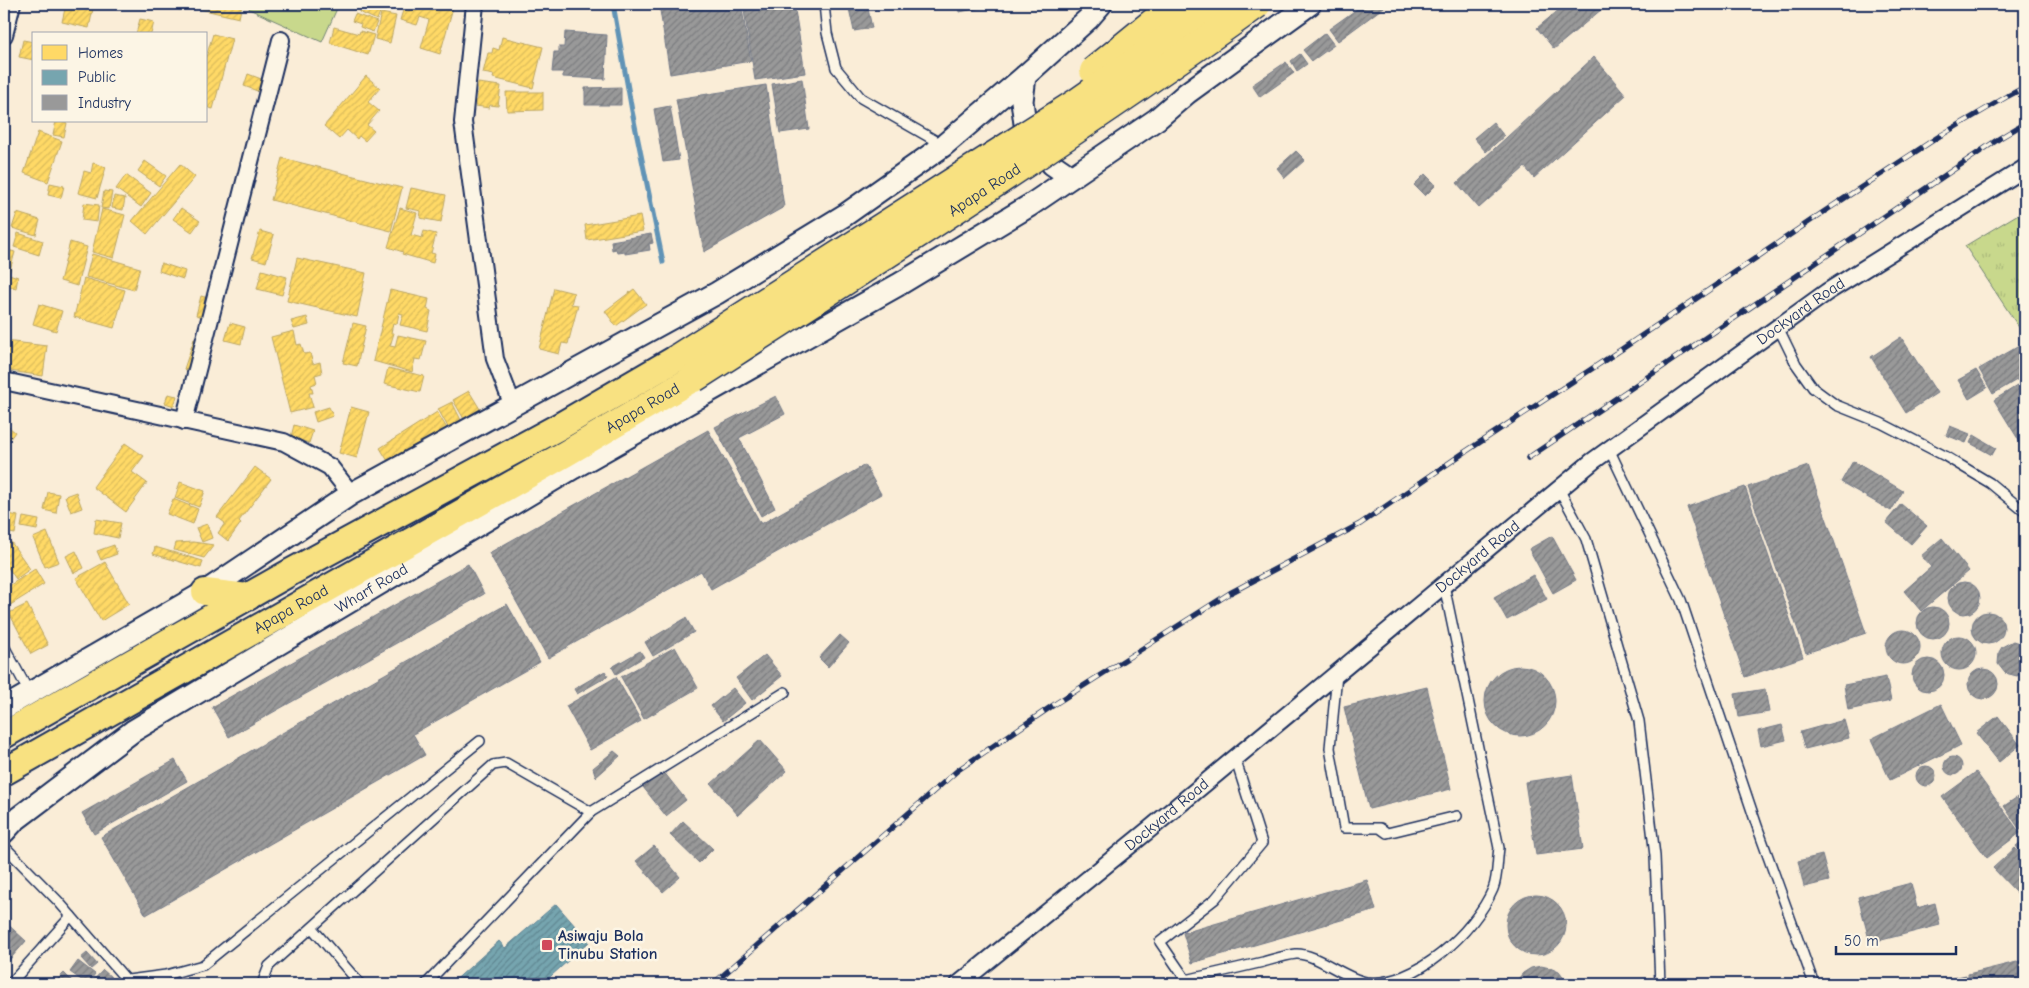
<svg xmlns="http://www.w3.org/2000/svg" width="2029" height="988" font-family="'Comic Neue',sans-serif">
  <style>
    .grass { fill: url(#grass-tufts); stroke: #728475 }
    .park { fill: #c8d88c; stroke: #728475 }
    .homes { fill: url(#homes-hatch); stroke: #bba664 }
    .public { fill: url(#public-hatch); stroke: #5b8297 }
    .industry { fill: url(#industry-hatch); stroke: #737987 }
    .lines { fill: none; stroke-linecap: round; stroke-linejoin: round }
    .stream { stroke: #6193b6; stroke-width: 5 }
    .service-casing { stroke: #1b2f5e; stroke-width: 12 }
    .minor-casing { stroke: #1b2f5e; stroke-width: 20 }
    .tertiary-casing { stroke: #1b2f5e; stroke-width: 25 }
    .primary-casing { stroke: #1b2f5e; stroke-width: 30 }
    .service { stroke: #fcf5e5; stroke-width: 9 }
    .minor { stroke: #fcf5e5; stroke-width: 16 }
    .tertiary { stroke: #fcf5e5; stroke-width: 21 }
    .primary { stroke: #f8e181; stroke-width: 26 }
    .rail-casing { stroke: #1b2f5e; stroke-width: 5.5 }
    .rail { stroke: #fcf5e5; stroke-width: 4; stroke-dasharray: 11; stroke-linecap: butt }
    .motorway-bridge-casing { stroke: #1b2f5e; stroke-width: 31; stroke-linecap: butt }
    .motorway-bridge { stroke: #f8e181; stroke-width: 28 }
    .poi-dot { fill: #d1495b; stroke: #fcf5e5; stroke-width: 2 }
    .labels { text-anchor: middle; dominant-baseline: central; stroke-width: 5; stroke-linejoin: round; paint-order: stroke }
    .street-label { font-size: 16px; fill: #1b2f5e; stroke: #fcf5e5 }
    .poi-label { font-size: 16px; font-weight: bold; fill: #1b2f5e; stroke: #fcf5e5; text-anchor: start }
  </style>
  <defs>
    <pattern id="grass-tufts" width="24" height="20" patternUnits="userSpaceOnUse" patternTransform="scale(1.25)"><rect width="24" height="20" fill="#c8d88c"/><path d="M3 7l-1-3M5 7V3M7 7l1-3M15 17l-1-3M17 17v-4M19 17l1-3" fill="none" stroke="#abba7b"/></pattern>
    <pattern id="homes-hatch" width="6" height="6" patternUnits="userSpaceOnUse" patternTransform="scale(1.25)"><rect width="6" height="6" fill="#ffd966"/><path d="M-1 1l2-2M0 6l6-6M5 7l2-2" fill="none" stroke="#dabb5b"/></pattern>
    <pattern id="public-hatch" width="6" height="6" patternUnits="userSpaceOnUse" patternTransform="scale(1.25)"><rect width="6" height="6" fill="#76a5af"/><path d="M-1 1l2-2M0 6l6-6M5 7l2-2" fill="none" stroke="#608792"/></pattern>
    <pattern id="industry-hatch" width="6" height="6" patternUnits="userSpaceOnUse" patternTransform="scale(1.25)"><rect width="6" height="6" fill="#999"/><path d="M-1 1l2-2M0 6l6-6M5 7l2-2" fill="none" stroke="#7c7d80"/></pattern>
  </defs>
  <rect width="100%" height="100%" fill="#faedd7"/>
  <filter id="ink" filterUnits="userSpaceOnUse"><feTurbulence type="fractalNoise" baseFrequency=".02" numOctaves="2"/><feDisplacementMap in="SourceGraphic" scale="10" xChannelSelector="R" yChannelSelector="G"/><feConvolveMatrix kernelMatrix="1 2 1 2 8 2 1 2 1" color-interpolation-filters="sRGB"/></filter>
  <g filter="url(#ink)">
    <path class="grass" d="M2025,210V334L2024,335L1965,246Z"/>
    <path class="park" d="M251,4H339L322,42L249,9Z"/>
    <g class="homes">
      <path d="M66,4H94L89,28L62,22Z"/>
      <path d="M157,4H182L180,10Z"/>
      <path d="M201,4H242L239,18L200,9Z"/>
      <path d="M362,4H383L377,20L359,12Z"/>
      <path d="M405,4H454L440,54L421,48L429,20L420,17L417,25L400,20Z"/>
      <path d="M381,13L396,16L390,43L375,39Z"/>
      <path d="M355,14L377,22L373,32L360,27L361,24L352,21Z"/>
      <path d="M140,19L154,22L151,34H136Z"/>
      <path d="M334,27L359,34L360,31L374,35L368,55L330,43Z"/>
      <path d="M213,34L232,39L213,109L206,107V57Z"/>
      <path d="M502,37L543,47L533,88L493,78L494,75L483,73L488,53H492L493,48L499,50Z"/>
      <path d="M23,40L34,42V60L19,57Z"/>
      <path d="M248,74L264,80L260,92L244,86Z"/>
      <path d="M366,76L380,88L368,102L379,111L367,125L374,131L365,141L359,136L357,139L347,130L339,139L324,126Z"/>
      <path d="M478,83L501,86L498,106L490,105L489,108L476,106Z"/>
      <path d="M506,92H543V110L507,111Z"/>
      <path d="M56,121L67,123L64,137L53,135Z"/>
      <path d="M38,132L62,141L48,182L24,173Z"/>
      <path d="M282,158L402,188L391,231L271,200Z"/>
      <path d="M145,161L166,176L159,186L138,171Z"/>
      <path d="M93,163L106,167L97,198L78,193L84,171L91,173Z"/>
      <path d="M180,164L195,177L147,234L132,221Z"/>
      <path d="M126,175L151,193L141,207L116,189Z"/>
      <path d="M50,183L64,186L61,198L48,195Z"/>
      <path d="M411,188L446,195L441,222L420,218L421,211L406,208Z"/>
      <path d="M104,191L112,192L109,209L101,208Z"/>
      <path d="M114,196L125,198L123,210L112,208Z"/>
      <path d="M84,203L99,205L97,222L82,220Z"/>
      <path d="M181,208L200,221L192,232L173,219Z"/>
      <path d="M400,208L417,213L411,235L422,238L424,231L436,234L431,253L435,254L433,263L402,254L403,252L388,247Z"/>
      <path d="M102,209L125,215L114,258L92,252Z"/>
      <path d="M17,213L40,220L36,235L12,228Z"/>
      <path d="M640,216L643,231L587,240L585,225Z"/>
      <path d="M260,231L274,235L266,262L252,258Z"/>
      <path d="M18,233L43,241L39,255L14,247Z"/>
      <path d="M70,242L87,247L77,286L60,281Z"/>
      <path d="M4,249L15,252L9,274L18,277L16,288L4,285Z"/>
      <path d="M92,254L140,268L134,290L86,277Z"/>
      <path d="M297,258L366,273L357,317L287,301Z"/>
      <path d="M161,263L185,271L183,279L159,271Z"/>
      <path d="M262,270L287,277L282,295L257,289Z"/>
      <path d="M84,278L125,290L114,328L74,317Z"/>
      <path d="M554,288L574,293L571,304L578,305L568,344L562,343L559,354L539,349Z"/>
      <path d="M634,289L646,304L616,326L605,311Z"/>
      <path d="M390,290L429,299L427,309L431,311L427,331L400,325L403,314L399,313L397,324L393,323L391,333H394L390,346L395,347L398,335L426,341L421,360L415,359L412,372L373,361Z"/>
      <path d="M201,296L212,299L207,318L196,315Z"/>
      <path d="M39,304L62,311L56,331L33,324Z"/>
      <path d="M307,317L309,325L294,329L291,321Z"/>
      <path d="M230,323L245,327L241,344L225,340Z"/>
      <path d="M353,323L366,326L357,366L343,363Z"/>
      <path d="M294,331L297,345L301,344L304,354L310,353L313,364L320,362L322,373L315,375L317,383L311,385L313,393H309L313,407L290,413L271,337Z"/>
      <path d="M194,339L201,341L191,372L184,369Z"/>
      <path d="M5,341L47,346L43,376L4,370Z"/>
      <path d="M388,368L424,376L420,392L384,384Z"/>
      <path d="M469,391L480,409L464,419L453,400Z"/>
      <path d="M168,394L177,396L174,406L165,403Z"/>
      <path d="M452,402L462,422L449,429L438,409Z"/>
      <path d="M329,407L333,416L316,422L313,412Z"/>
      <path d="M351,407L369,412L357,458L339,453Z"/>
      <path d="M437,412L448,430L391,466L380,448Z"/>
      <path d="M4,423L15,432L4,447Z"/>
      <path d="M294,425L313,431L309,443L291,437Z"/>
      <path d="M125,443L144,456L132,472L147,483L126,512L93,487Z"/>
      <path d="M255,467L271,479L239,521L241,523L228,541L218,533L225,523L217,517Z"/>
      <path d="M180,482L205,491L199,507L175,498Z"/>
      <path d="M48,492L59,494L56,513L44,510Z"/>
      <path d="M76,492L82,508L71,512L65,496Z"/>
      <path d="M173,499L198,509L193,524L167,514Z"/>
      <path d="M4,513L18,516L15,534L4,532Z"/>
      <path d="M23,517L39,520L37,530L21,527Z"/>
      <path d="M96,519L121,523L118,538L94,533Z"/>
      <path d="M207,524L212,538L202,542L196,528Z"/>
      <path d="M47,532L59,562L45,567L33,538Z"/>
      <path d="M11,542L30,569L16,579L4,562V547Z"/>
      <path d="M193,542L214,545L204,558L174,550L176,543Z"/>
      <path d="M114,545L117,554L101,560L97,551Z"/>
      <path d="M155,547L203,561L201,568L153,554Z"/>
      <path d="M76,551L84,568L74,573L66,556Z"/>
      <path d="M105,562L129,604L101,621L76,578Z"/>
      <path d="M35,569L44,584L4,609V589Z"/>
      <path d="M27,604L48,645L31,654L9,613Z"/>
    </g>
    <path class="public" d="M556,904L589,942L542,984H451L499,941L505,948Z"/>
    <g class="industry">
      <path d="M659,4H741L751,61L670,74Z"/>
      <path d="M743,4H794L805,73L755,80Z"/>
      <path d="M848,4H867L872,28L854,31Z"/>
      <path d="M958,4H980L981,8L959,12Z"/>
      <path d="M1364,4H1388L1338,41L1329,29Z"/>
      <path d="M1566,4H1608L1554,49L1537,28Z"/>
      <path d="M565,32L607,35L605,79L563,77V72H552L554,52H559V47H564Z"/>
      <path d="M1325,33L1334,45L1312,61L1303,50Z"/>
      <path d="M1300,54L1307,64L1297,71L1291,61Z"/>
      <path d="M1594,57L1626,95L1534,178L1525,167L1479,208L1457,183Z"/>
      <path d="M1286,62L1294,73L1260,97L1252,85Z"/>
      <path d="M802,79L809,129L780,133L772,84Z"/>
      <path d="M766,85L784,207L704,252L676,99Z"/>
      <path d="M621,87V105H585V88Z"/>
      <path d="M670,106L679,160L663,162L654,109Z"/>
      <path d="M1493,122L1504,136L1486,152L1474,138Z"/>
      <path d="M1296,151L1305,160L1285,178L1277,168Z"/>
      <path d="M1425,174L1436,185L1425,196L1414,185Z"/>
      <path d="M651,234L653,243L649,244L650,250L625,254V251L617,252L616,249L612,250L611,241Z"/>
      <path d="M1901,337L1937,393L1906,413L1871,357Z"/>
      <path d="M2019,346L2025,357V375L1993,394L1979,369Z"/>
      <path d="M1976,370L1987,388L1969,399L1958,380Z"/>
      <path d="M2025,381V446L2023,447L1994,400Z"/>
      <path d="M776,396L785,414L739,438L775,508L761,516L715,427Z"/>
      <path d="M1950,426L1970,434L1966,443L1946,435Z"/>
      <path d="M708,430L761,524L865,465L881,494L711,589L701,571L548,658L489,553Z"/>
      <path d="M1974,435L1996,448L1992,455L1970,443Z"/>
      <path d="M1853,461L1903,491L1891,511L1841,482Z"/>
      <path d="M1808,466L1866,633L1806,653L1748,487Z"/>
      <path d="M1745,487L1803,657L1745,677L1687,507Z"/>
      <path d="M1901,504L1927,526L1911,544L1886,522Z"/>
      <path d="M1552,536L1576,580L1553,593L1529,549Z"/>
      <path d="M1942,538L1969,571L1921,611L1904,591L1931,567L1921,556Z"/>
      <path d="M468,564L484,594L229,737L212,707Z"/>
      <path d="M1533,575L1547,599L1507,620L1494,597Z"/>
      <circle cx="1964" cy="598" r="16"/>
      <path d="M507,604L540,662L413,734L425,755L146,915L101,837Z"/>
      <circle cx="1933" cy="623" r="16"/>
      <circle cx="1988" cy="628" r="16"/>
      <path d="M686,618L694,632L653,656L645,642Z"/>
      <circle cx="1903" cy="647" r="17"/>
      <path d="M840,635L849,643L828,667L819,658Z"/>
      <circle cx="1959" cy="653" r="17"/>
      <path d="M2013,641L2025,645V672L2017,676L2005,673L1998,664L1999,652L2002,647Z"/>
      <path d="M675,647L698,688L644,719L621,677Z"/>
      <path d="M640,651L644,657L616,674L612,667Z"/>
      <path d="M765,655L782,676L752,700L736,678Z"/>
      <circle cx="1928" cy="675" r="16"/>
      <circle cx="1520" cy="701" r="35"/>
      <circle cx="1983" cy="684" r="15"/>
      <path d="M605,671L608,676L577,694L574,689Z"/>
      <path d="M616,677L641,721L590,750L566,706Z"/>
      <path d="M1886,677L1891,701L1848,710L1844,685Z"/>
      <path d="M2025,679V698L2022,692V686Z"/>
      <path d="M1427,687L1451,789L1369,809L1344,707Z"/>
      <path d="M733,688L745,703L723,721L711,706Z"/>
      <path d="M1765,689L1769,712L1739,717L1735,694Z"/>
      <path d="M1941,704L1961,745L1890,780L1871,739Z"/>
      <path d="M1998,716L2020,745L1999,762L1976,733Z"/>
      <path d="M2025,719V741L2021,730Z"/>
      <path d="M1844,720L1849,738L1805,749L1800,732Z"/>
      <path d="M1782,725L1786,740L1761,746L1758,731Z"/>
      <path d="M760,740L787,771L738,815L711,784Z"/>
      <path d="M614,751L620,756L596,777L593,768Z"/>
      <circle cx="1953" cy="766" r="9"/>
      <path d="M175,760L187,781L94,834L82,813Z"/>
      <circle cx="1926" cy="776" r="10"/>
      <path d="M663,771L686,800L666,816L643,787Z"/>
      <path d="M1976,772L2020,833L1987,858L1942,797Z"/>
      <path d="M1572,775L1583,849L1536,855L1525,782Z"/>
      <path d="M2025,792V827L2020,830L2004,806Z"/>
      <path d="M683,821L713,849L699,863L670,835Z"/>
      <path d="M2025,839V858L2016,846Z"/>
      <path d="M654,846L680,877L663,892L636,861Z"/>
      <path d="M2015,848L2025,859V887L2018,894L1993,868Z"/>
      <path d="M1822,855L1829,881L1804,887L1798,861Z"/>
      <path d="M1367,880L1376,910L1192,963L1183,933Z"/>
      <path d="M1911,883L1917,908L1935,903L1940,925L1870,943L1858,897Z"/>
      <path d="M2025,894V905L2020,899Z"/>
      <circle cx="1536" cy="925" r="30"/>
      <path d="M4,921L26,941L4,966Z"/>
      <path d="M87,953L97,964L91,969L81,958Z"/>
      <path d="M2025,960V984H1968V974Z"/>
      <path d="M78,961L95,974L87,984L70,972Z"/>
      <path d="M1541,966L1550,968L1559,972L1568,984H1514L1523,973L1531,968Z"/>
      <path d="M103,970L111,977L103,984H90Z"/>
      <path d="M64,973L75,984H53Z"/>
      <path d="M1966,975L1965,984H1926Z"/>
    </g>
    <g class="lines">
      <path class="stream" d="M613,4L632,111L663,262"/>
      <g class="service-casing">
        <g id="service">
          <path d="M824,4L827,33L836,68L861,98L943,145"/>
          <path d="M1778,327L1796,364L1813,388L1836,405L1881,423L1945,456L1990,483L2025,512"/>
          <path d="M1609,449L1681,600L1757,826L1814,984"/>
          <path d="M1559,489L1586,539L1639,721L1655,856L1660,984"/>
          <path d="M4,646L30,694"/>
          <path d="M1337,674L1330,748L1344,828H1380L1387,833L1457,816"/>
          <path d="M1235,758L1262,843L1215,899L1160,942L1186,980C1211,974 1237,968 1263,962C1274,959 1286,955 1296,954C1316,953 1344,978 1366,982C1415,988 1475,931 1493,889C1498,877 1497,860 1499,848L1444,585"/>
          <path d="M4,846L58,901L130,984"/>
          <path d="M312,928L360,984"/>
          <path d="M128,980L166,975L203,965L480,741"/>
          <path d="M10,984L71,916"/>
          <path d="M262,984L269,966L493,765L506,763L591,812"/>
          <path d="M426,984L591,812L785,692"/>
        </g>
      </g>
      <g class="minor-casing">
        <g id="minor">
          <path d="M475,4L463,122L495,359L513,406"/>
          <path d="M4,35L12,4"/>
          <path d="M4,381L284,442L330,467L351,494"/>
          <path d="M184,421L281,40"/>
          <path id="s1" d="M959,984L1151,828L1593,461L1827,292L2025,168"/>
        </g>
      </g>
      <g class="tertiary-casing">
        <g id="tertiary">
          <path d="M1025,76L1022,101L1025,124L1052,164L1071,177"/>
          <path d="M4,708L205,592L351,494L717,293L845,215L943,146L1025,76L1088,19L1101,4"/>
          <path id="s2" d="M4,832L14,821L133,731L573,468L898,285L1029,206L1157,119L1187,93L1310,4"/>
        </g>
      </g>
      <g class="primary-casing">
        <g id="primary">
          <path d="M205,592L248,597"/>
          <path d="M4,735L291,572L562,425L679,357"/>
          <path id="s3" d="M4,772L565,454L694,378"/>
        </g>
      </g>
      <use href="#service" class="service"/>
      <use href="#minor" class="minor"/>
      <use href="#tertiary" class="tertiary"/>
      <use href="#primary" class="primary"/>
      <g class="rail-casing">
        <g id="rail">
          <path d="M1528,458L2000,138L2025,123"/>
          <path d="M713,984L958,770L1058,702L1230,593L1360,524L1462,454L1622,349L1825,211L1938,137L2008,96L2025,87"/>
        </g>
      </g>
      <use href="#rail" class="rail"/>
      <g class="motorway-bridge-casing">
        <g id="motorway-bridge">
          <path d="M1094,71L1176,4"/>
          <path d="M679,357L1078,102L1218,4"/>
          <path id="s4" d="M694,378C884,256 1074,135 1257,4"/>
        </g>
      </g>
      <use href="#motorway-bridge" class="motorway-bridge"/>
    </g>
  </g>
  <rect class="poi-dot" x="541" y="939" width="12" height="12" rx="2.5"/>
  <g class="labels">
    <g class="street-label">
      <text stroke="none"><textPath href="#s4" startOffset="346">Apapa Road</textPath></text>
      <text stroke="none"><textPath href="#s1" startOffset="1078">Dockyard Road</textPath></text>
      <text stroke="none"><textPath href="#s3" startOffset="735">Apapa Road</textPath></text>
      <text stroke="none"><textPath href="#s1" startOffset="672">Dockyard Road</textPath></text>
      <text stroke="none"><textPath href="#s2" startOffset="442">Wharf Road</textPath></text>
      <text stroke="none"><textPath href="#s3" startOffset="330">Apapa Road</textPath></text>
      <text stroke="none"><textPath href="#s1" startOffset="268">Dockyard Road</textPath></text>
    </g>
    <g class="poi-label">
      <text x="558" y="936">Asiwaju Bola<tspan x="558" dy="18">Tinubu Station</tspan></text>
    </g>
  </g>
  <rect width="2029" height="988" fill="none" stroke="#fcf5e5" stroke-width="20"/>
  <rect x="10" y="10" width="2009" height="968" fill="none" stroke="#1b2f5e" stroke-width="2" filter="url(#ink)"/>
  <rect x="32" y="32" width="175" height="90" fill="#fcf5e5" stroke="#a2a6af"/>
  <rect x="42" y="45" width="25" height="15" fill="#ffd966" stroke="#a2a6af"/>
  <text x="78" y="58" font-size="15" fill="#1b2f5e">Homes</text>
  <rect x="42" y="70" width="25" height="15" fill="#76a5af" stroke="#a2a6af"/>
  <text x="78" y="82" font-size="15" fill="#1b2f5e">Public</text>
  <rect x="42" y="95" width="25" height="15" fill="#999999" stroke="#a2a6af"/>
  <text x="78" y="108" font-size="15" fill="#1b2f5e">Industry</text>
  <path d="M1836 946v8h120v-8" fill="none" stroke="#1b2f5e" stroke-width="2.5"/>
  <text x="1844" y="946" font-size="15" fill="#1b2f5e" stroke="#fcf5e5" stroke-width="4" paint-order="stroke">50 m</text>
</svg>
